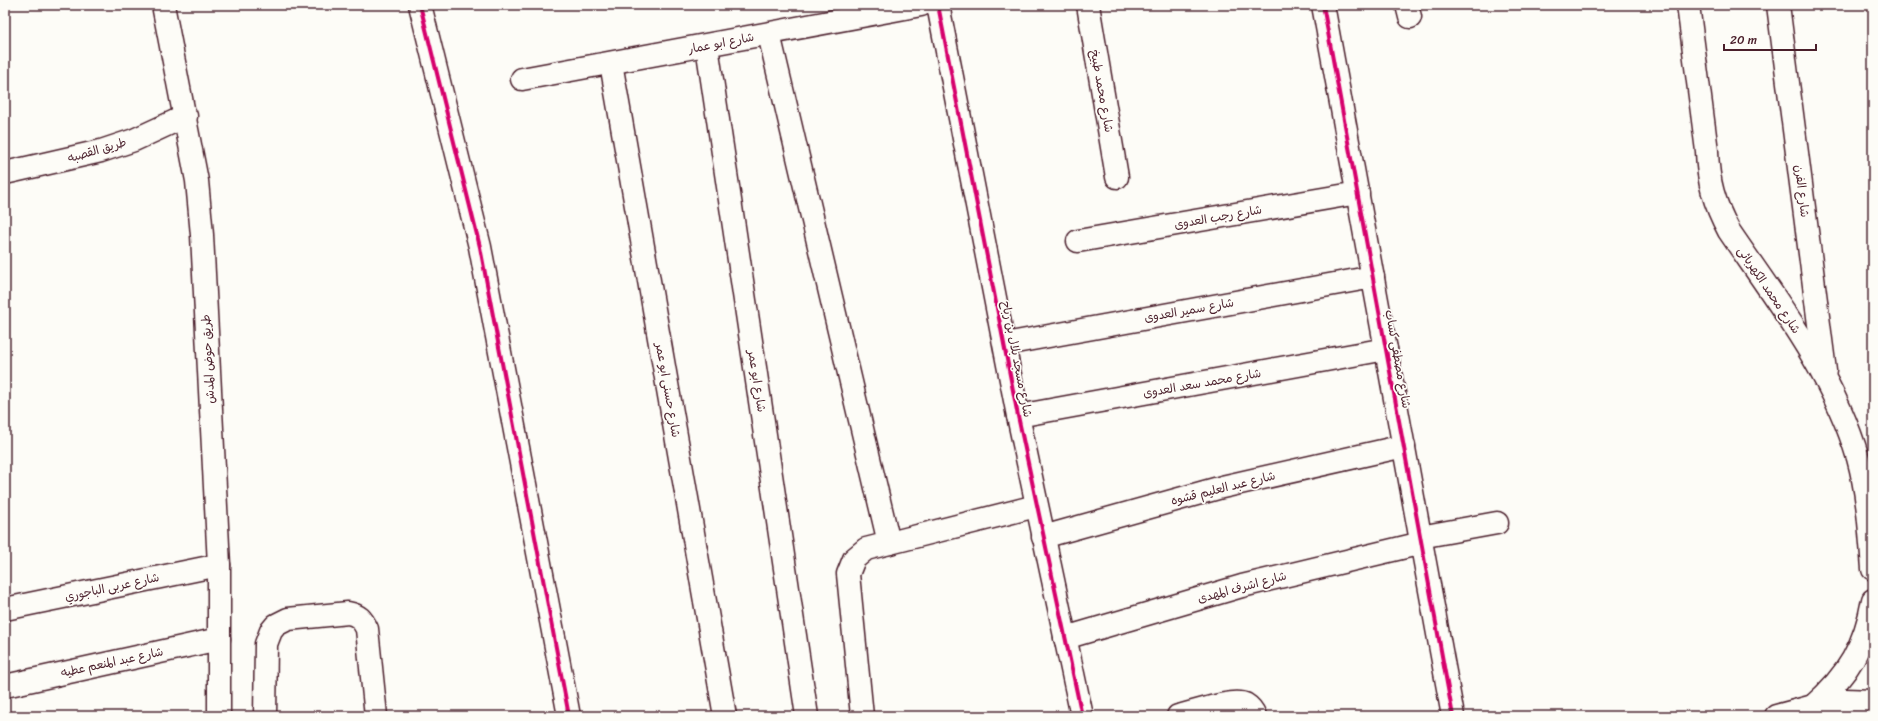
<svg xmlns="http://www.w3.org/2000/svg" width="1878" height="721" font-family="Sriracha,'Playpen Sans Arabic',sans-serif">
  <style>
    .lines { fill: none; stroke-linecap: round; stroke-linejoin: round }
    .minor-casing { stroke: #4a1f2b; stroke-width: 25 }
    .major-casing { stroke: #4a1f2b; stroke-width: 25 }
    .minor { stroke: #fdfcf7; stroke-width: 22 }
    .major { stroke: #fdfcf7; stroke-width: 22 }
    .cycleway-casing { stroke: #fdfcf7; stroke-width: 6 }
    .cycleway { stroke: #d6006c; stroke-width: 4 }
    .labels { text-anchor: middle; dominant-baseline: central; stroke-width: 3.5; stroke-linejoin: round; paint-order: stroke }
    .street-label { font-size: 12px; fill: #4a1f2b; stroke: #fdfcf7 }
  </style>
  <rect width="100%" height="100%" fill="#fdfcf7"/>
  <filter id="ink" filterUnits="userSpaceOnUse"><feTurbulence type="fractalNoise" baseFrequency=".025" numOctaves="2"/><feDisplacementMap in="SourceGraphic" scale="8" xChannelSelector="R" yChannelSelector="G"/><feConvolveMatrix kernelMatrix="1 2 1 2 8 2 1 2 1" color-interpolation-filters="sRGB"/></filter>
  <g filter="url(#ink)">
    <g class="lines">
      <g class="minor-casing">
        <g id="minor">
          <path d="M163,5L197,181L202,235L219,565V716"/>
          <path d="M420,5L480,247L569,716"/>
          <path d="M938,5L1018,416L1082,716"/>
          <path d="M1088,5L1117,177"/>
          <path d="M1323,5L1453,716"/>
          <path d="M1407,5L1410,17"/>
          <path d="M1688,5L1707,151C1708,182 1714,203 1729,231C1778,303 1833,373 1858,458C1868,494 1870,532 1873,569"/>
          <path d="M1778,5L1825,371"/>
          <path d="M769,34L889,543"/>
          <path d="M707,46L807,716"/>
          <path d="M611,63L725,716"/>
          <path d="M522,79L921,5"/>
          <path d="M5,173L101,151L134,140L186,116"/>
          <path d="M1078,241L1358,193"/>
          <path d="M1005,344L1373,277"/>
          <path d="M1018,416L1386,349"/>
          <path d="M1043,537L1222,487L1404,446"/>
          <path d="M1420,537L1497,523"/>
          <path d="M5,609L219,565"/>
          <path d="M1065,638L1242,586L1422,543"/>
          <path d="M5,686L219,639"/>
          <path d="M1813,706C1848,675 1865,646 1873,600"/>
          <path d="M265,716L266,644L271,631L276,625L288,619L348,613C359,615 362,619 367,629L376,716"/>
          <path d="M862,716L848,574L854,559L866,549L1036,506"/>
          <path d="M1178,716C1193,713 1233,698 1245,704C1250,707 1253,711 1255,716"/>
        </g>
      </g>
      <g class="major-casing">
        <path id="major" d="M1776,716L1813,706L1845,700L1873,701"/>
      </g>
      <use href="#minor" class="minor"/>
      <use href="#major" class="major"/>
      <g class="cycleway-casing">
        <g id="cycleway">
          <path d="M420,5L480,247L569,716"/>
          <path d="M938,5L1018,416L1082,716"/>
          <path d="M1323,5L1453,716"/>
        </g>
      </g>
      <use href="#cycleway" class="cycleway"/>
    </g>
  </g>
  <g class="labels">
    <g class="street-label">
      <text transform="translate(721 43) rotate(-11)">شارع ابو عمار</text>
      <text transform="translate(1102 91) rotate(80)">شارع محمد طبيخ</text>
      <text transform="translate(97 150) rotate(-16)">طريق القصبه</text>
      <text transform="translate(1802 191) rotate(83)">شارع الفرن</text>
      <text transform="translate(1218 217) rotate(-10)">شارع رجب العدوى</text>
      <text transform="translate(1769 290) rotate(56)">شارع محمد الكهربائى</text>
      <text transform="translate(1189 310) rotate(-10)">شارع سمير العدوى</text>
      <text transform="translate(208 359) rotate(-93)">طريق حوض المدش</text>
      <text transform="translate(1017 359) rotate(79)">شارع مسجد بلال بن رباح</text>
      <text transform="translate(1398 359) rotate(80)">شارع مصطفى كساب</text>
      <text transform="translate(757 381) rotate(81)">شارع ابو عمر</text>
      <text transform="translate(1202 383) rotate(-10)">شارع محمد سعد العدوى</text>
      <text transform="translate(668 390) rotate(80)">شارع حسنى ابو عمر</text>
      <text transform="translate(1223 488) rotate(-14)">شارع عبد العليم قشوه</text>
      <text transform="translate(112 587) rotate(-12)">شارع عربى الباجوري</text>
      <text transform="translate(1242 587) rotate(-15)">شارع اشرف المهدى</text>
      <text transform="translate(112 662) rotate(-12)">شارع عبد المنعم عطيه</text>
    </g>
  </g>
  <rect width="1878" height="721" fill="none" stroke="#fdfcf7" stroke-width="20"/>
  <rect x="10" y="10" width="1858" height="701" fill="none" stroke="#4a1f2b" stroke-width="1.5" filter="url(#ink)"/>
  <path d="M1724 44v6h92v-6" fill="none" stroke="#4a1f2b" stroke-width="2"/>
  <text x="1730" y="44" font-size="12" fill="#4a1f2b" stroke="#fdfcf7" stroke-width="3" paint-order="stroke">20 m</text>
</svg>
